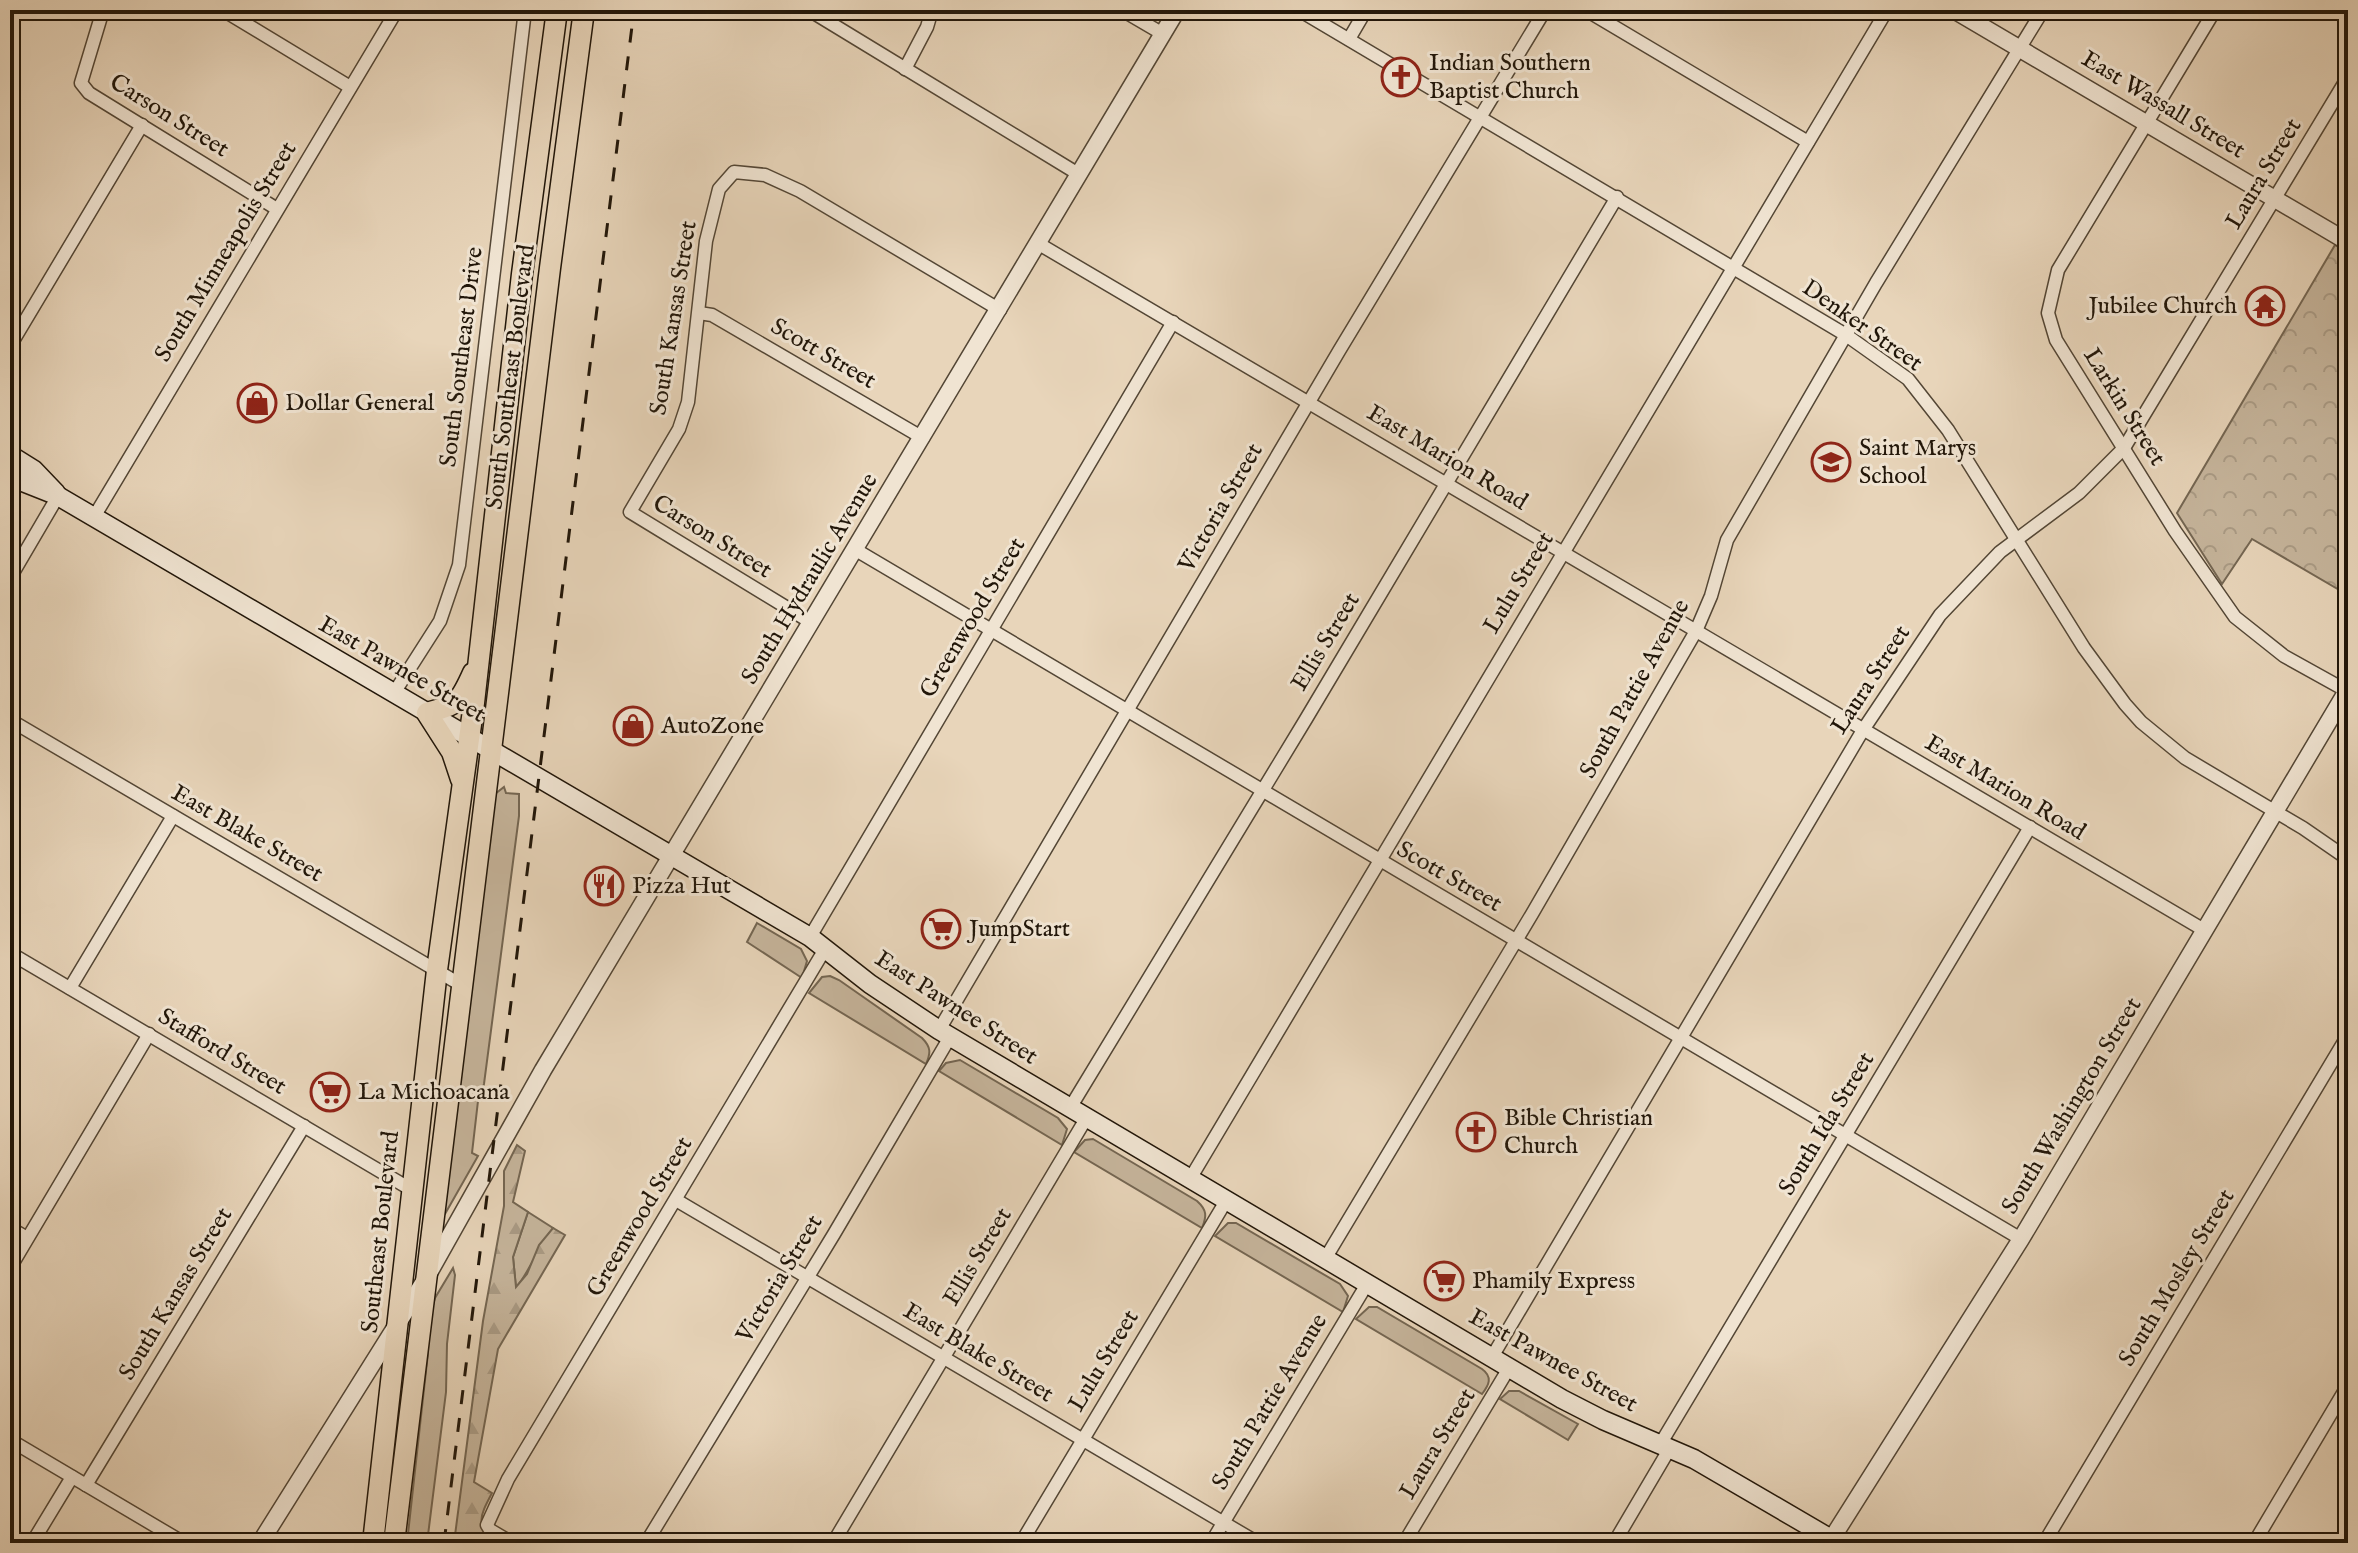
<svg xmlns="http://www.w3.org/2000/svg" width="2358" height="1553" font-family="'IM FELL English',serif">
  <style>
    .grass { fill: #c6b59c; stroke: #746652; stroke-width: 2 }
    .forest { fill: url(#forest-firs); stroke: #746652; stroke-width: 2 }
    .park { fill: url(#park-crowns); stroke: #746652; stroke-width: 2 }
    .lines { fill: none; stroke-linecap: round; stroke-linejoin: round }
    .minor-casing { stroke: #534635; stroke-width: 15 }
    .tertiary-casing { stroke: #534635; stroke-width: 19 }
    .secondary-casing { stroke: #211609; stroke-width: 21 }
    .primary-casing { stroke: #211609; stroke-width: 23 }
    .minor { stroke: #f0e4d2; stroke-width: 12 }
    .tertiary { stroke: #f0e4d2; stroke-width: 16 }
    .secondary { stroke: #f0e4d2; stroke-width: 18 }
    .primary { stroke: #e8d5ba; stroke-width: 20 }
    .rail { stroke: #211609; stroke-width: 3; stroke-dasharray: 14 14; stroke-linecap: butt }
    .labels { text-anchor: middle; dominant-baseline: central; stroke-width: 6; stroke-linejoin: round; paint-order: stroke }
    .poi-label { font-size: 24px; fill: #211609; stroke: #f0e4d2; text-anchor: start }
    .street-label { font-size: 24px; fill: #211609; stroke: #f0e4d2 }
  </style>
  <defs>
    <pattern id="forest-firs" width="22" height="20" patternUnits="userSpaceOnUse" patternTransform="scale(2)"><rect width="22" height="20" fill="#c6b59c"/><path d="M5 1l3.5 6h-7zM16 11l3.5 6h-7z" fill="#aa9b85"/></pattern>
    <pattern id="park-crowns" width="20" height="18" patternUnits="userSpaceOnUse" patternTransform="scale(2)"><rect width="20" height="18" fill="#c6b59c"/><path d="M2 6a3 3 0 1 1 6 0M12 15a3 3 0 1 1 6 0" fill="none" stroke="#aa9b85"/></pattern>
  </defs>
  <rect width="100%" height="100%" fill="#e8d5ba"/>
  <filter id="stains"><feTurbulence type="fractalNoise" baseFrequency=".0025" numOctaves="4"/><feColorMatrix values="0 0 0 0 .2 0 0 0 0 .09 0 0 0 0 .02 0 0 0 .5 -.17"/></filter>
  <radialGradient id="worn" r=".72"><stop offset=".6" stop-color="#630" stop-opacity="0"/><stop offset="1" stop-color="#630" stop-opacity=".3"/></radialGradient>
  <g class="grass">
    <path d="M504,787L506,793L519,794V816L484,1084L478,1101L472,1153L478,1156L445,1214L441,1216L495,794Z"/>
    <path d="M757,923L801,949L807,961L802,978L747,942Z"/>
    <path d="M830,976L839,980L922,1038C931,1047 931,1053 926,1064L809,993L822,977Z"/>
    <path d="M960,1060L1058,1118L1067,1129L1062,1145L939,1071L946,1063Z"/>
    <path d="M1093,1139L1197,1201C1207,1210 1207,1216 1202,1228L1074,1152L1085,1140Z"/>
    <path d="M528,1212L553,1228C538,1247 531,1269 516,1288L513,1257Z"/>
    <path d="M1228,1223H1236L1340,1284L1348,1296L1343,1312L1215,1236Z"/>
    <path d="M453,1268L455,1275L447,1344L446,1392L427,1543H407L428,1353L429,1320L435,1298Z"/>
    <path d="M1369,1307H1377L1482,1369C1493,1377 1489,1385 1482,1394L1356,1319Z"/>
    <path d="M1509,1391H1519L1578,1424L1568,1440L1500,1399Z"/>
  </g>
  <path class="forest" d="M517,1145L525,1151L513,1202L528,1212L513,1257L516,1287L527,1274L539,1245L553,1228L565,1235L498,1349L474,1482L492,1493C480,1516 475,1524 495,1543H454L483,1321L504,1206V1171Z"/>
  <path class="park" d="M2335,245L2348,253V595L2252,539L2222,584L2177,513Z"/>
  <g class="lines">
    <g class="minor-casing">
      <g id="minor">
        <path d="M103,10L81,83L89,93L277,209"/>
        <path d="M223,10L350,87"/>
        <path d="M809,10L1080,175"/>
        <path d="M1122,10L1163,34"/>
        <path d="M1299,10L1846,335L1908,379L1948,430L2084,648L2125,704L2141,722L2185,758L2303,828L2348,859"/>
        <path d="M1586,10L1808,142"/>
        <path d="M2215,10L2058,270L2048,313L2056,340L2175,531L2235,617L2284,656L2347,691"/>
        <path d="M1349,39L1366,10"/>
        <path d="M905,69L927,27L932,10"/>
        <path d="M1039,244L2204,930"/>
        <path d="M699,313L712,315L923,438"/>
        <path d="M10,346L142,125"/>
        <path d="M94,517L397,10"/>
        <path d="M856,550L2021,1239"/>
        <path d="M10,578L58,496"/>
        <path d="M812,623L630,512L679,429L688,402L706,241L719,189L734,172L765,175L800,191L1000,310"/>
        <path d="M394,693L440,621L459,565L525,10"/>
        <path d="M10,720L463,986"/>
        <path d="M810,937L1173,322"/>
        <path d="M10,953L412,1190"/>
        <path d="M70,988L173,816"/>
        <path d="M939,1030L1339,351L1545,10"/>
        <path d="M1070,1108L1306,719L1617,197"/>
        <path d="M1190,1179L1887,10"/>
        <path d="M676,1200L1258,1543"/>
        <path d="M10,1228L27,1238"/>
        <path d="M1325,1259L1532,914L1696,631L1711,596L1727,540L1876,283L2043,10"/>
        <path d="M10,1268L149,1034"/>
        <path d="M1492,1357L1863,730L1940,615L2000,552L2079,493L2124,448L2348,77"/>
        <path d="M10,1440L184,1543"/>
        <path d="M1661,1443L2030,827"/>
        <path d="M86,1485L304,1126"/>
        <path d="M32,1543L72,1477"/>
        <path d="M512,1543L490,1530L487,1525L508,1479L825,949"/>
        <path d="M646,1543L834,1234L950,1037"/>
        <path d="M833,1543L1087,1117"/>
        <path d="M1021,1543L1226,1201"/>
        <path d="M1211,1543L1367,1284"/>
        <path d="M1404,1543L1509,1368"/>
        <path d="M1614,1543L1670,1448"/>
        <path d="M2044,1543L2348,1035"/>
        <path d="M2254,1543L2348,1385"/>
      </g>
    </g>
    <g class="tertiary-casing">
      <g id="tertiary">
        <path d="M1954,10L2348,242"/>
        <path d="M260,1543L425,1280L543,1070L1177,10"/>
        <path d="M1829,1543L2021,1239L2348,689"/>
      </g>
    </g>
    <g class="secondary-casing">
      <g id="secondary">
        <path d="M10,455L34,470L56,493"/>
        <path d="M10,477L58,496L810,937L870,984L939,1030L1562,1399L1603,1420L1694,1459L1838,1543"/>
      </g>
    </g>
    <g class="primary-casing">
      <g id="primary">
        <path d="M461,779L452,752L427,713C459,704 460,702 473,673"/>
        <path d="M373,1543L437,970L474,703L522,274L557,10"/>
        <path d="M394,1543L550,268L584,10"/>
      </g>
    </g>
    <use href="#minor" class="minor"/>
    <use href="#tertiary" class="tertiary"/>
    <use href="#secondary" class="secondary"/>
    <use href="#primary" class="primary"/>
    <path class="rail" d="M444,1543L634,10"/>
  </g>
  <defs>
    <g id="church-ring" transform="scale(2)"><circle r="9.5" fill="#f0e4d2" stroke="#8f2418" stroke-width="1.5"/><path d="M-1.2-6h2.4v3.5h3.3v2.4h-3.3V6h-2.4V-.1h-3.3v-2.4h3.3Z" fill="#8f2418"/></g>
    <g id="temple-ring" transform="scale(2)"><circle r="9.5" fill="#f0e4d2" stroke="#8f2418" stroke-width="1.5"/><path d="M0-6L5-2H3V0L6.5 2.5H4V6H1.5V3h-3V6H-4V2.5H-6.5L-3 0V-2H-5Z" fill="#8f2418"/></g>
    <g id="shop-ring" transform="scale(2)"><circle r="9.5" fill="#f0e4d2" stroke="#8f2418" stroke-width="1.5"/><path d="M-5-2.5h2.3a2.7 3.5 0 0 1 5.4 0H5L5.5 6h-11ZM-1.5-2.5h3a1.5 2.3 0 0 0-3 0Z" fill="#8f2418"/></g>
    <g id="school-ring" transform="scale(2)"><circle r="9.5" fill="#f0e4d2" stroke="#8f2418" stroke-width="1.5"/><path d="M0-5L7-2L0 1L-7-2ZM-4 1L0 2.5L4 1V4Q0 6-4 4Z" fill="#8f2418"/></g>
    <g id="restaurant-ring" transform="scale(2)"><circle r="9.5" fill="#f0e4d2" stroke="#8f2418" stroke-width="1.5"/><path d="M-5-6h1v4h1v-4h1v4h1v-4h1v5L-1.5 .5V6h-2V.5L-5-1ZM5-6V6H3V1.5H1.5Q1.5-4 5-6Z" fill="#8f2418"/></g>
    <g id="supermarket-ring" transform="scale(2)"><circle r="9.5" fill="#f0e4d2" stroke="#8f2418" stroke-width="1.5"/><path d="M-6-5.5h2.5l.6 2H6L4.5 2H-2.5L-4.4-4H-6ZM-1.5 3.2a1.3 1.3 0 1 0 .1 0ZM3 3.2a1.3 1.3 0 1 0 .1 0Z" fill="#8f2418"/></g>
  </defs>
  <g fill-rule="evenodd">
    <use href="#church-ring" x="1401" y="77"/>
    <use href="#temple-ring" x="2265" y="306"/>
    <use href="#shop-ring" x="257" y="403"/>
    <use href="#school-ring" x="1831" y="462"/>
    <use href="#shop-ring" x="633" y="726"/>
    <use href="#restaurant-ring" x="604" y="886"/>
    <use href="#supermarket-ring" x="941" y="929"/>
    <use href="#supermarket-ring" x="330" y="1092"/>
    <use href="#church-ring" x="1476" y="1132"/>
    <use href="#supermarket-ring" x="1444" y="1281"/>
  </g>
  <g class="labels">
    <g class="poi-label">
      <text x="1429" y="63">Indian Southern<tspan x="1429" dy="28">Baptist Church</tspan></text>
      <text x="2237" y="306" text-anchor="end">Jubilee Church</text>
      <text x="285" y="403">Dollar General</text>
      <text x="1859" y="448">Saint Marys<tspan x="1859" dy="28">School</tspan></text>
      <text x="661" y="726">AutoZone</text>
      <text x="632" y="886">Pizza Hut</text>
      <text x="969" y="929">JumpStart</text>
      <text x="358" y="1092">La Michoacana</text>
      <text x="1504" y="1118">Bible Christian<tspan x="1504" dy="28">Church</tspan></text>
      <text x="1472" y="1281">Phamily Express</text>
    </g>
    <g class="street-label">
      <text transform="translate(2163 105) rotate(31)">East Wassall Street</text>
      <text transform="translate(169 116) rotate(32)">Carson Street</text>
      <text transform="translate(2264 174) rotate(-59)">Laura Street</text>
      <text transform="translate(226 252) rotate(-59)">South Minneapolis Street</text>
      <text transform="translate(674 318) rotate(-81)">South Kansas Street</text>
      <text transform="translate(1862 326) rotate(35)">Denker Street</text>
      <text transform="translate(823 354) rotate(30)">Scott Street</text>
      <text transform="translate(462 357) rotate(-83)">South Southeast Drive</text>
      <text transform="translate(511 377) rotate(-83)">South Southeast Boulevard</text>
      <text transform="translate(2124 407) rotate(58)">Larkin Street</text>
      <text transform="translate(1447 458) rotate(31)">East Marion Road</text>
      <text transform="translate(1221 508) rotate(-60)">Victoria Street</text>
      <text transform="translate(712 537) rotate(32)">Carson Street</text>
      <text transform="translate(810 579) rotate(-59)">South Hydraulic Avenue</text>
      <text transform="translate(1519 583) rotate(-59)">Lulu Street</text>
      <text transform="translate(973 618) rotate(-59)">Greenwood Street</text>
      <text transform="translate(1326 642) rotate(-59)">Ellis Street</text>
      <text transform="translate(402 670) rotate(30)">East Pawnee Street</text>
      <text transform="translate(1871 680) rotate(-57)">Laura Street</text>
      <text transform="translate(1635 689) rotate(-61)">South Pattie Avenue</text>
      <text transform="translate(2005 788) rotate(31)">East Marion Road</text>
      <text transform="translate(247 834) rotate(30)">East Blake Street</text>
      <text transform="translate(1449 877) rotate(30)">Scott Street</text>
      <text transform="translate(956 1008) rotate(33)">East Pawnee Street</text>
      <text transform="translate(222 1052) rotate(31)">Stafford Street</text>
      <text transform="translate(2072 1106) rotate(-59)">South Washington Street</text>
      <text transform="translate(1827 1124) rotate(-59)">South Ida Street</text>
      <text transform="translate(640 1217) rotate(-59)">Greenwood Street</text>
      <text transform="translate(381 1232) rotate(-84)">Southeast Boulevard</text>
      <text transform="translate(978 1257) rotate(-59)">Ellis Street</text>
      <text transform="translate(2177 1278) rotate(-59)">South Mosley Street</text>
      <text transform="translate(780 1279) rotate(-59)">Victoria Street</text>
      <text transform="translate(176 1294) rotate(-59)">South Kansas Street</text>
      <text transform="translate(978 1353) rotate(31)">East Blake Street</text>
      <text transform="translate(1104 1361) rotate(-59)">Lulu Street</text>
      <text transform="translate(1553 1361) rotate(29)">East Pawnee Street</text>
      <text transform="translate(1270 1402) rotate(-59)">South Pattie Avenue</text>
      <text transform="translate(1438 1444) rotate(-59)">Laura Street</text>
    </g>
  </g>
  <rect width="2358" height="1553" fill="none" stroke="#e8d5ba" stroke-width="40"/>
  <rect x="12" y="12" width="2334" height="1529" fill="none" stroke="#211609" stroke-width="4"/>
  <rect x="20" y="20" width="2318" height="1513" fill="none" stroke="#211609" stroke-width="2"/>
  <rect width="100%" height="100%" filter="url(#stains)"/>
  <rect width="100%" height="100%" fill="url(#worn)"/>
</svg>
